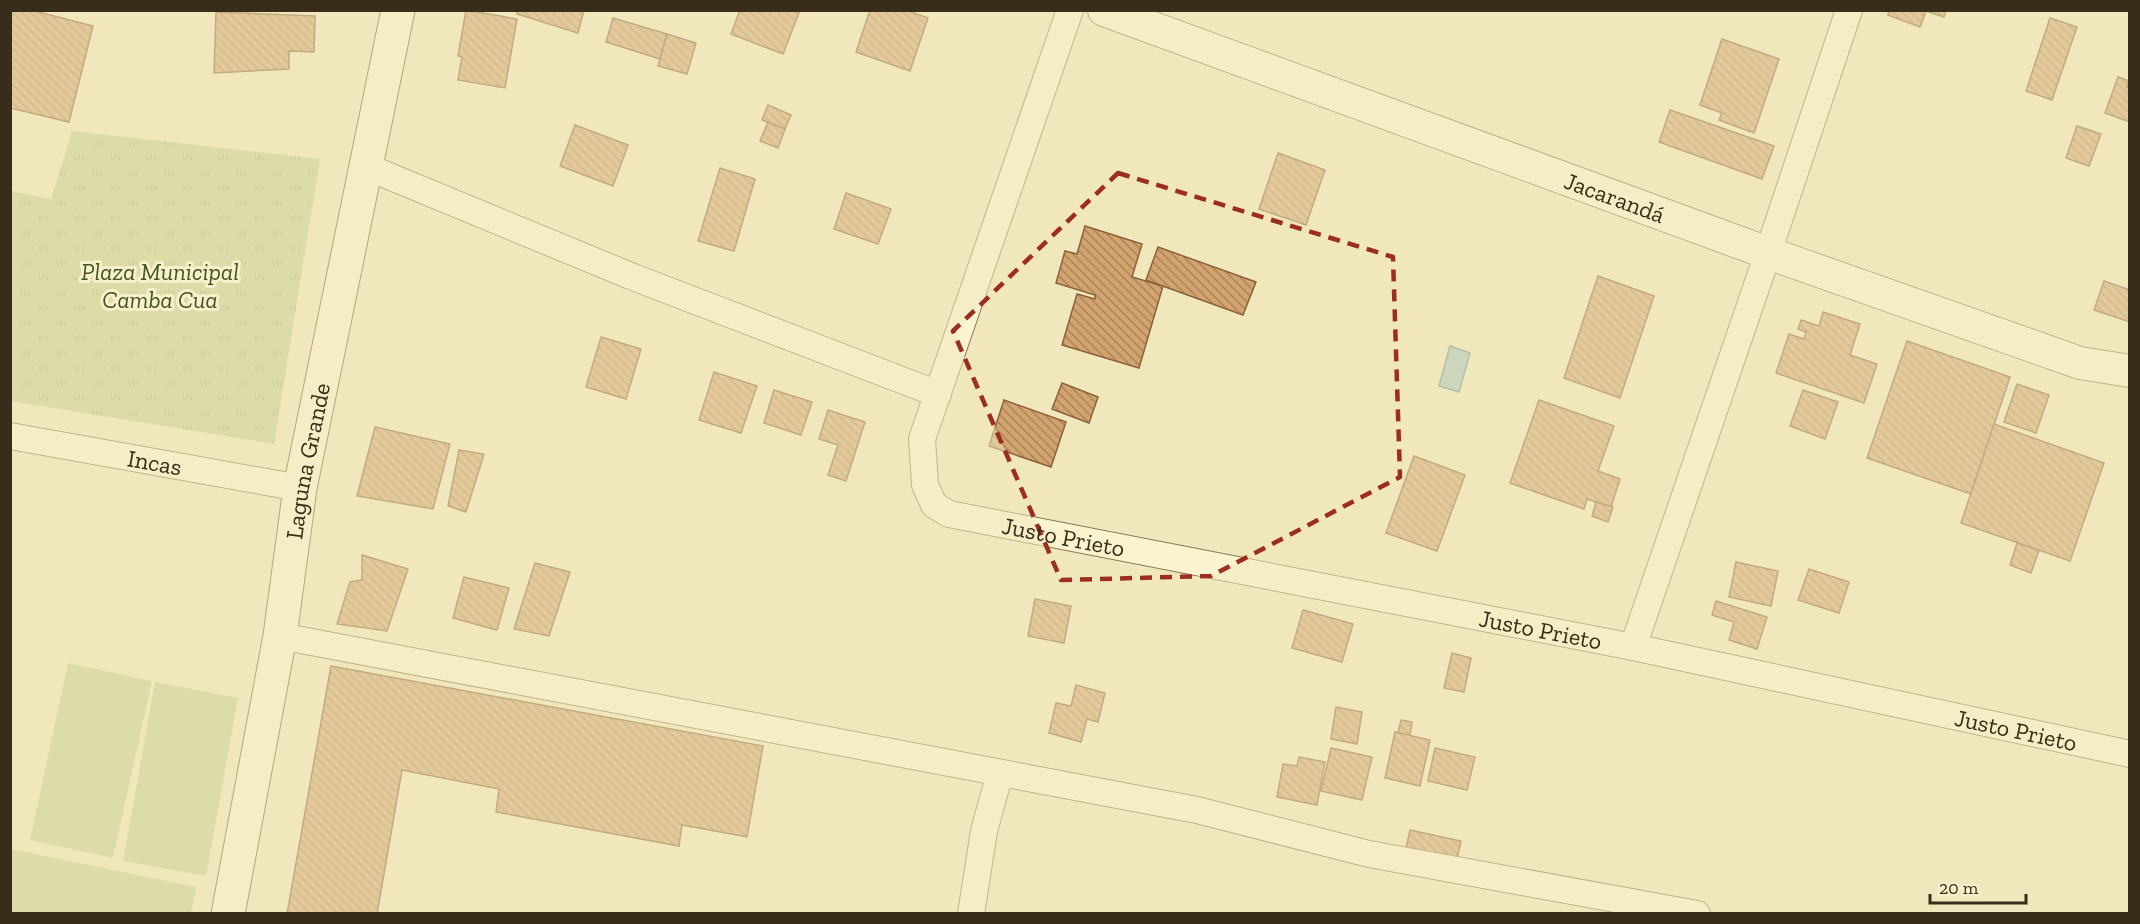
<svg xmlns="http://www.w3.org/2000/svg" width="2140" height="924" font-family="'Zilla Slab',serif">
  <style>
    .grass { fill: url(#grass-tufts) }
    .pitch { fill: #c1cf90 }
    .water { fill: #a1c2bc; stroke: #67908a; stroke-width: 1.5 }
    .building { fill: url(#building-back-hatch); stroke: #8b6239; stroke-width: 1.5 }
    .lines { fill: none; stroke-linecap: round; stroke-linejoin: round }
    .minor-casing { stroke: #8a7754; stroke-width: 28 }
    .tertiary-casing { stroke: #8a7754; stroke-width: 34 }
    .secondary-casing { stroke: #6b5738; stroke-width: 35 }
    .minor { stroke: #fbf3d0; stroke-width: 26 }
    .tertiary { stroke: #fbf3d0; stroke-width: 32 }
    .secondary { stroke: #fbf3d0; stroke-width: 33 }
    .marked { fill: none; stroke: #9d2d20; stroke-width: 4.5; stroke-dasharray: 12 8; stroke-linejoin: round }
    .labels { text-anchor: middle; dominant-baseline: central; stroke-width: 6; stroke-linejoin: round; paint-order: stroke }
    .street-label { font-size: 24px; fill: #382c1a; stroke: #f8f0cc }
    .park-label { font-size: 24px; font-style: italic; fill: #42561f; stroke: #f8f0cc }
  </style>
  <defs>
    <pattern id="grass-tufts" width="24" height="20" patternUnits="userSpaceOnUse" patternTransform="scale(1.5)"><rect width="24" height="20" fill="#c1cf90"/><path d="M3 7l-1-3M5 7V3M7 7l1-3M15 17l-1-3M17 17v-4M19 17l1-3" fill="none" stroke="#a7b27c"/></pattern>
    <pattern id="building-back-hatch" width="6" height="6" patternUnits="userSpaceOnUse" patternTransform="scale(1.5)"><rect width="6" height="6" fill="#d2a36f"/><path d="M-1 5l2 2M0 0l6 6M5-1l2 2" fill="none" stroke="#ab855a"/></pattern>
  </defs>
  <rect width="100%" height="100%" fill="#f1e7bc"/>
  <path class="grass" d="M72,131L320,159L274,444L11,401V191L51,199Z"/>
  <g class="pitch">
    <path d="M68,663L152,681L113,858L30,840Z"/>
    <path d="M155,682L238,698L206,876L123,861Z"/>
    <path d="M11,849L196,887L191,913H11Z"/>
  </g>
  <path class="water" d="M1450,346L1470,353L1459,392L1439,386Z"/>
  <g class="building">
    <path d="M11,10H31L93,26L69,122L10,108Z"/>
    <path d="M466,10L517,19L505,88L458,80L462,57L458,56Z"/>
    <path d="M518,10H584L578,33L517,14Z"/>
    <path d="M740,10H800L783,54L731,34Z"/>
    <path d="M870,10H906L928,18L910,71L856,52Z"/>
    <path d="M1889,10H1946L1944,17L1926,11L1920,27L1888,15Z"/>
    <path d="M216,12L315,16L314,52L289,51V69L214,73Z"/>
    <path d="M613,18L667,34L660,59L606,42Z"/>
    <path d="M2050,18L2077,27L2052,100L2026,91Z"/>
    <path d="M667,34L696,43L687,74L658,66Z"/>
    <path d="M1722,39L1779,59L1754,133L1719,120L1722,113L1700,105Z"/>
    <path d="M2118,77L2129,81L2127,87L2130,88V122L2105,113Z"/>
    <path d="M768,105L791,115L785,129L762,120Z"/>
    <path d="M1670,110L1774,146L1762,179L1659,142Z"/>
    <path d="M768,122L785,129L778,148L760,141Z"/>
    <path d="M575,125L628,145L613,186L560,166Z"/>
    <path d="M2077,126L2101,134L2089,166L2066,158Z"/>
    <path d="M1278,153L1325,170L1306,225L1259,209Z"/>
    <path d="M720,168L755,179L734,251L698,241Z"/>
    <path d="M846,193L891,209L878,244L834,229Z"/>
    <path d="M1085,226L1142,244L1132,277L1163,286L1139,368L1062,345L1077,294L1095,299V295L1056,283L1065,251L1077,254Z"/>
    <path d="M1158,247L1256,282L1243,315L1146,280Z"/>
    <path d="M1598,276L1654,296L1620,398L1564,378Z"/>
    <path d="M2104,281L2130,290V322L2094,310Z"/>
    <path d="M1823,312L1860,324L1850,355L1877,364L1864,403L1776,373L1789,334L1804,339L1806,332L1798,329L1801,320L1819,326Z"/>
    <path d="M601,337L641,349L626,399L586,387Z"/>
    <path d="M1907,341L2010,377L1971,494L1867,458Z"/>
    <path d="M714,372L757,386L741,433L699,420Z"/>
    <path d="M1062,383L1098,397L1089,423L1052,409Z"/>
    <path d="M2017,384L2049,395L2036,433L2004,422Z"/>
    <path d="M774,390L812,402L801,435L764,423Z"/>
    <path d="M1803,390L1838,402L1825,439L1790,426Z"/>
    <path d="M1004,400L1066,422L1051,467L989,446Z"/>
    <path d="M1539,400L1614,426L1598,471L1620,479L1611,507L1587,499L1584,509L1510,483Z"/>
    <path d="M828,410L865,422L846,481L828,475L838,445L819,439Z"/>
    <path d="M1994,424L2104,463L2070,561L1961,523Z"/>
    <path d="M375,427L450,444L433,509L357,496Z"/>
    <path d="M459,450L484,454L466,512L448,506Z"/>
    <path d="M1414,456L1465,475L1437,551L1386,533Z"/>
    <path d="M1596,502L1613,507L1608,522L1592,516Z"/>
    <path d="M2017,543L2039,550L2031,573L2010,565Z"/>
    <path d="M362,555L408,569L387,631L337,624L350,582L362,580Z"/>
    <path d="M1736,562L1778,571L1771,606L1729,597Z"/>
    <path d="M535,563L570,572L549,636L514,629Z"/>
    <path d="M1809,569L1849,582L1839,613L1798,600Z"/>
    <path d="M464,577L509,588L497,630L453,618Z"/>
    <path d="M1035,599L1071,606L1064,643L1028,636Z"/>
    <path d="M1716,601L1767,617L1757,649L1729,640L1734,622L1712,615Z"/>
    <path d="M1303,610L1353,624L1342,662L1292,648Z"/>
    <path d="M1452,653L1471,658L1464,692L1444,688Z"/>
    <path d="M331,666L763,746L747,837L682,825L679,846L496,812L499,789L402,770L377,914H287Z"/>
    <path d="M1076,685L1105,693L1098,722L1087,719L1081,742L1049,733L1056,703L1071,706Z"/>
    <path d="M1336,707L1362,712L1357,744L1331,739Z"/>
    <path d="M1401,720L1412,722L1410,735L1398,733Z"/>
    <path d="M1395,732L1430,740L1420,786L1385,778Z"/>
    <path d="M1331,748L1372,757L1362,800L1321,791Z"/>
    <path d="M1435,748L1475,757L1467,790L1428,781Z"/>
    <path d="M1299,757L1325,762L1317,805L1277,797L1283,764L1297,766Z"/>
    <path d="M1410,830L1461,841L1457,859L1406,848Z"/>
  </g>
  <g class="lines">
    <g class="minor-casing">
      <g id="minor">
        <path id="s1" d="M1070,10L922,439L925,485L934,505L949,514L1633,647L2130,754"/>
        <path d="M367,167L633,277L938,394"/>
        <path id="s2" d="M10,436L300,488"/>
        <path d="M280,636L1197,810L1369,854L1697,914"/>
        <path d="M1633,647L1768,253L1849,10"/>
        <path d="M971,914L984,831L1000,773"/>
      </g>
    </g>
    <g class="tertiary-casing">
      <g id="tertiary">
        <path id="s3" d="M1104,10L1768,253L2080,363L2130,371"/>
      </g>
    </g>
    <g class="secondary-casing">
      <g id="secondary">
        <path id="s4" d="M228,914L280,636L300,488L398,10"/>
      </g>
    </g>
    <use href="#minor" class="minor"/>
    <use href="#tertiary" class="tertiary"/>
    <use href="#secondary" class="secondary"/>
  </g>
  <path d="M0 0H2140V924H0ZM1118,173L1393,257L1400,477L1211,576L1061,580L953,331Z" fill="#f1e7bc" fill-opacity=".55" fill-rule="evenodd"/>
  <path class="marked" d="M1118,173L1393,257L1400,477L1211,576L1061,580L953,331Z"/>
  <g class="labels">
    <g class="street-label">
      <text stroke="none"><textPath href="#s3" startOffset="544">Jacarandá</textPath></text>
      <text stroke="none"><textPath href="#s4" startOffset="460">Laguna Grande</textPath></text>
      <text stroke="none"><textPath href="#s2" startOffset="147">Incas</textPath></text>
      <text stroke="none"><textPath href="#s1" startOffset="656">Justo Prieto</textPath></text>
      <text stroke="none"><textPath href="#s1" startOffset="1142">Justo Prieto</textPath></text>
      <text stroke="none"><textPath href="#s1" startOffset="1628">Justo Prieto</textPath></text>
    </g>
    <g class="park-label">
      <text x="160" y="271">Plaza Municipal<tspan x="160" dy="28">Camba Cua</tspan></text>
    </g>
  </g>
  <rect width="2140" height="924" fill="none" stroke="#382c1a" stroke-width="24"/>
  <path d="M1930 894v9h96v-9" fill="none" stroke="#382c1a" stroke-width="3"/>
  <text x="1939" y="894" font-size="18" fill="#382c1a" stroke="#f8f0cc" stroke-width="4.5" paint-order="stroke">20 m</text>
</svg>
